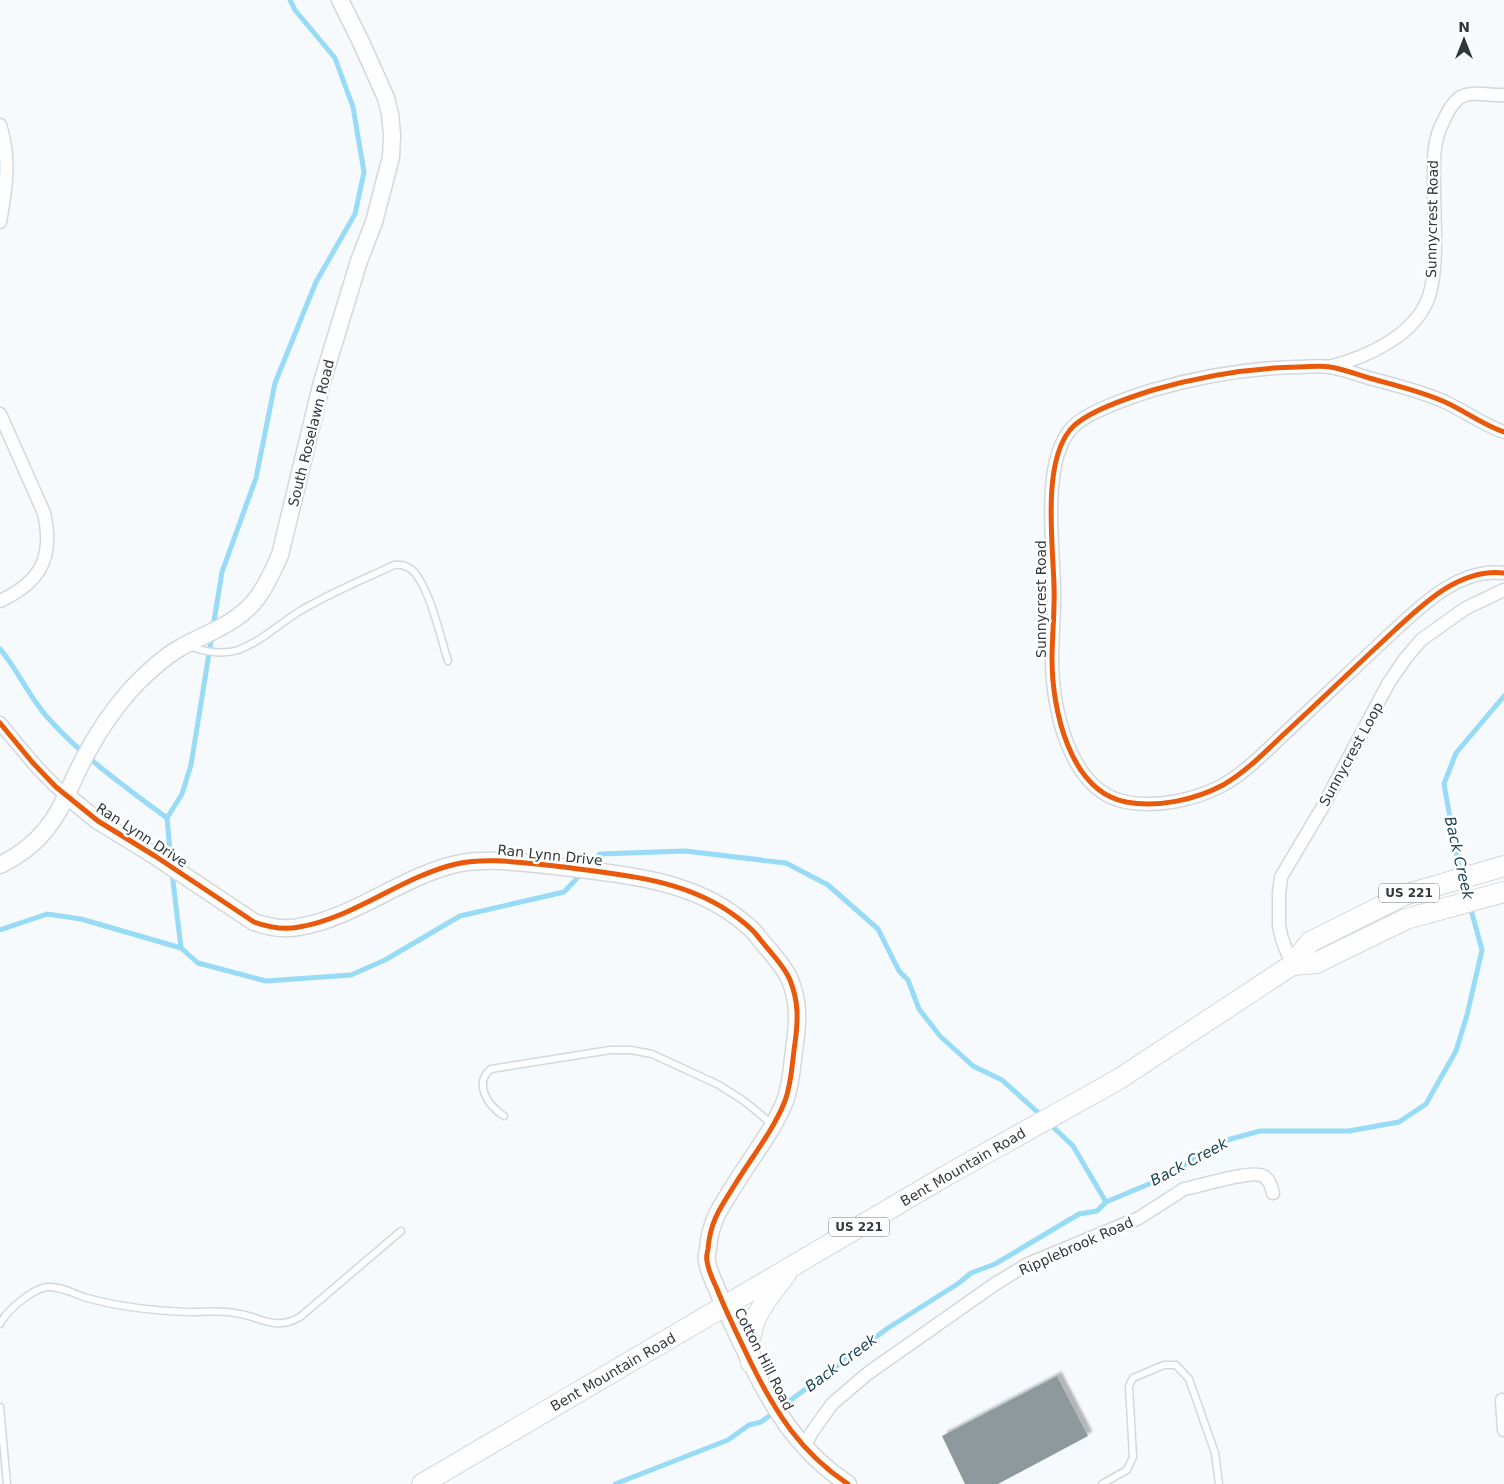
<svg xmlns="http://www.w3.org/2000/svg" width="1504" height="1484" font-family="'DejaVu Sans',sans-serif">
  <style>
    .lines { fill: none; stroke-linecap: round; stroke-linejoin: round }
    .stream { stroke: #98dbf6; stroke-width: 5 }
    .building { fill: #8d999d; filter: url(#shadow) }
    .service-casing { stroke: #d2d8db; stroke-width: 9 }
    .minor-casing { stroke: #d2d8db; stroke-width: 15 }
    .tertiary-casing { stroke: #d2d8db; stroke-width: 19 }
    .primary-casing { stroke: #d2d8db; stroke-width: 22 }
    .service { stroke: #fefeff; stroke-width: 6 }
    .minor { stroke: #fefeff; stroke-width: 12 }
    .tertiary { stroke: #fefeff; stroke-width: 16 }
    .primary { stroke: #fefeff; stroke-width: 20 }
    .cycleway-casing { stroke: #fff; stroke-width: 8 }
    .cycleway { stroke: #e8590c; stroke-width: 5 }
    .labels { text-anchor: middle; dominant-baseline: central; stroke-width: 5; stroke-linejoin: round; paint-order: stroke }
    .shield { fill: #fff; stroke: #6e7476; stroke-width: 1 }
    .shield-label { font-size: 12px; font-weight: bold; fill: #30383c }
    .street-label { font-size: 14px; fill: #30383c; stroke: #fff }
    .water-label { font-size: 15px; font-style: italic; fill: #1c4656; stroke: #fff }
  </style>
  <defs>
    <filter id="shadow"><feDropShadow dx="4.5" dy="-4.5" stdDeviation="1" flood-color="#0004"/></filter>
  </defs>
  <rect width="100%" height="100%" fill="#f6fafc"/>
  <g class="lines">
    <g class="stream">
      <path d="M213,627L222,572L256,478L275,383L316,282L355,214L364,172L353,107L335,58L295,10L290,0"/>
      <path d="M0,649C18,670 29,697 48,718C83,757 125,787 167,818"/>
      <path d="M171,862L167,818L182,794L191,765L212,635"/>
      <path d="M587,867L600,854L685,851L786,863L828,885L878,929L899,971L908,980L919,1009L940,1036L973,1066L1002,1080L1043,1117"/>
      <path d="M172,873L181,948"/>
      <path d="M1461,874L1456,852L1444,784L1456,753L1504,696"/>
      <path d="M0,930L47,914L81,919L181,948L198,963L266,981L351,975L385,960L460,916L564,892L581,874"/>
      <path d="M1049,1123L1073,1146L1106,1202"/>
      <path d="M615,1484L728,1440L749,1425L761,1422L888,1328L959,1283L971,1273L995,1264L1079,1214L1097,1211L1106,1202L1156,1181L1227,1140L1260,1131H1349L1399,1122L1426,1104L1456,1051L1467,1015L1482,950L1470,906"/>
    </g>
  </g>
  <path class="building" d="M1057,1376L1088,1436L998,1484H965L942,1436Z"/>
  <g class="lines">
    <g class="service-casing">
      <g id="service">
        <path d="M189,646C205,652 222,655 238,650C261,642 280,623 300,611C330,593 362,580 394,565C402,564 409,566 415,573C431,593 440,636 448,661"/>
        <path d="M504,1116C488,1106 473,1083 491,1069L610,1050H631L652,1054L719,1085L744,1101L772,1124"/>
        <path d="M0,1324C6,1311 32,1289 47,1287C61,1286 74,1294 87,1298C120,1307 155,1311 189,1312C204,1312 220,1310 235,1313C260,1316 274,1332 300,1317L401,1231"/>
        <path d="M0,1407L7,1484"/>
        <path d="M1102,1484L1127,1470L1133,1457L1129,1386L1133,1378L1164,1365H1176L1189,1379L1215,1453L1219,1484"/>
      </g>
    </g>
    <g class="minor-casing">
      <g id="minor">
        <path d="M0,125C11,158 6,188 0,222"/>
        <path d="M1329,367C1367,357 1418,335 1430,293C1438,263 1434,218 1434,187C1434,163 1432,141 1444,120C1447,113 1453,103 1459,98C1471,90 1490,96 1504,95"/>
        <path d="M0,414L44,513C54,557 41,582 0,601"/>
        <path d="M1504,432C1483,425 1465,411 1445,402C1421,391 1394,385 1369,378C1356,374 1343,369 1330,367C1320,365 1308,367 1297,367C1247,368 1201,376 1153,390C1131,397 1084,412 1070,430C1042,464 1053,544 1054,586C1055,610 1052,635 1052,659C1052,708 1069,791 1126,802C1157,808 1195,800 1223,785C1246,772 1265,752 1284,734C1322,699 1358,664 1396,629C1425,602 1461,568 1504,573"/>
        <path d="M0,723C21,748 41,775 67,796"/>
        <path d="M1292,965L1282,939L1279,926V893L1281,877L1322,808L1388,684L1405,659L1421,640L1466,608L1504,590"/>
        <path d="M1502,1400L1504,1430"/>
        <path d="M804,1447L812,1432L832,1404L867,1374L995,1284L1028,1264L1139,1218L1184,1189L1193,1187C1206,1184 1253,1170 1263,1176C1270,1180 1271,1186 1273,1193"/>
      </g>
    </g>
    <g class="tertiary-casing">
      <g id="tertiary">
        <path d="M67,796L98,821L155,856L254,922C268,927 284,930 299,927C354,918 401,877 456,864C489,857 522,863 555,866C617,874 687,878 738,918C746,924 753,929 759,938C769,951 784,965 790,980C799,1002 798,1021 795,1043C792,1062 792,1082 785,1101C773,1131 751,1158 734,1186C720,1208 710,1222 708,1249C707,1253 706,1257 707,1261C708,1270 713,1280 717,1289C727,1314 739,1338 751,1363C775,1412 801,1453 848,1484"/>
        <path d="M0,865C16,857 31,847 42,834C60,814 68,791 79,768C94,738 114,707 137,683C149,671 163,658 178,649C205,633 237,625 257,598C267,585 273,570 280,555L322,382L359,261L374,222L391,157L392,135L390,114L386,98L360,40L340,0"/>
      </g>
    </g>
    <g class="primary-casing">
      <g id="primary">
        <path d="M1292,965L1316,963L1406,919L1504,892"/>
        <path d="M751,1363C745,1321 763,1305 786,1274"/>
        <path d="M422,1484L949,1174L1119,1079L1292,965L1310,942L1404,895L1504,866"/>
      </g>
    </g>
    <use href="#service" class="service"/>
    <use href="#minor" class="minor"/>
    <use href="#tertiary" class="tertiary"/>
    <use href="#primary" class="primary"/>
    <g class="cycleway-casing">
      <g id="cycleway">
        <path d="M1504,432C1483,425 1465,411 1445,402C1421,391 1394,385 1369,378C1356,374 1343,369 1330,367C1320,365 1308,367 1297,367C1247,368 1201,376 1153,390C1131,397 1084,412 1070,430C1042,464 1053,544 1054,586C1055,610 1052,635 1052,659C1052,708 1069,791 1126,802C1157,808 1195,800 1223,785C1246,772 1265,752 1284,734C1322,699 1358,664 1396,629C1425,602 1461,568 1504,573"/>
        <path d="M0,723L33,763L56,787L98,821L155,856L254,922C268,927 284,930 299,927C354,918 401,877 456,864C489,857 522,863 555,866C617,874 687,878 738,918C746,924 753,929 759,938C769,951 784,965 790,980C799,1002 798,1021 795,1043C792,1062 792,1082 785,1101C773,1131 751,1158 734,1186C720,1208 710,1222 708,1249C707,1253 706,1257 707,1261C708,1270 713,1280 717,1289C727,1314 739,1338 751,1363C775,1412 801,1453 848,1484"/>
      </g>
    </g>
    <use href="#cycleway" class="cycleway"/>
  </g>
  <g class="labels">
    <g class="shield">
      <rect x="1379" y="883.5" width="60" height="19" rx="4"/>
      <rect x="829" y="1217.5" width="60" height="19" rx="4"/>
    </g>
    <g class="shield-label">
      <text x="1409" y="893">US 221</text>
      <text x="859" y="1227">US 221</text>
    </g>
    <g class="street-label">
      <text transform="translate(1432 219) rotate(-89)">Sunnycrest Road</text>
      <text transform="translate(311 433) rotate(-76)">South Roselawn Road</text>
      <text transform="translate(1041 599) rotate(-90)">Sunnycrest Road</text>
      <text transform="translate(1351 754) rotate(-61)">Sunnycrest Loop</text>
      <text transform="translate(142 835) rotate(33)">Ran Lynn Drive</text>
      <text transform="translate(550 855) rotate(6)">Ran Lynn Drive</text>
      <text transform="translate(963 1167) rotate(-30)">Bent Mountain Road</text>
      <text transform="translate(1076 1246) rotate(-24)">Ripplebrook Road</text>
      <text transform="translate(764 1359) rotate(63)">Cotton Hill Road</text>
      <text transform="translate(613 1372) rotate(-30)">Bent Mountain Road</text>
    </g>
    <g class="water-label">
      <text transform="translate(1459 858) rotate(77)">Back Creek</text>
      <text transform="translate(1189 1162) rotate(-28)">Back Creek</text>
      <text transform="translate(841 1363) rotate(-37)">Back Creek</text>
    </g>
  </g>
  <g transform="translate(1464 40)" stroke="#ffffff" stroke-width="4" paint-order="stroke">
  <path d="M0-4L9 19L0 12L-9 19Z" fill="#30383c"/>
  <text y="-8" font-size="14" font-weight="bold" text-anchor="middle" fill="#30383c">N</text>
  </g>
</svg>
